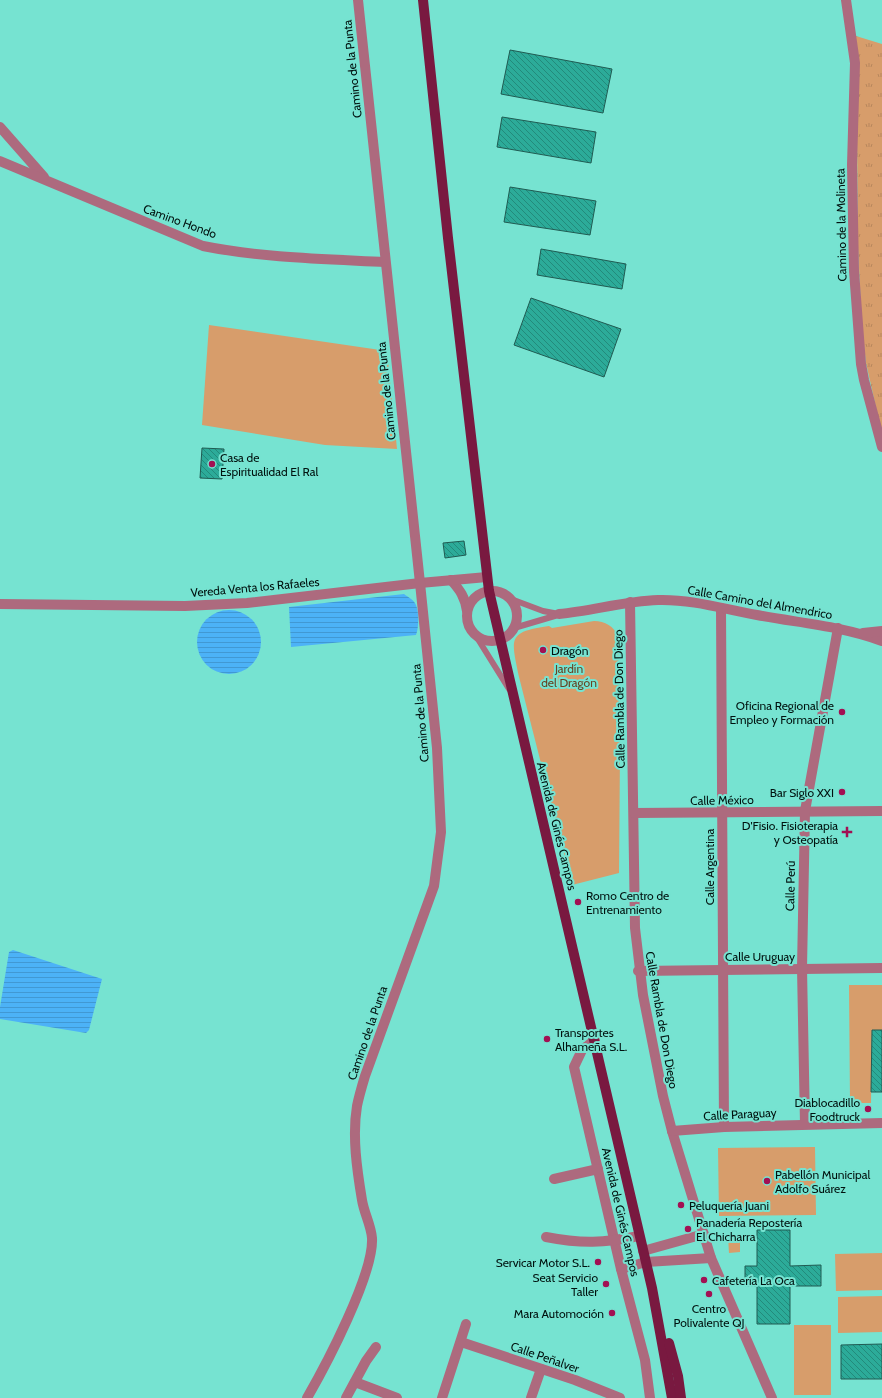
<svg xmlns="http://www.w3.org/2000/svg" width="882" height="1398" font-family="Cabin,sans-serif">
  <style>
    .grass { fill: url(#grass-tufts) }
    .green { fill: #d79d6b }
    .water { fill: url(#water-rules) }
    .building { fill: url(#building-back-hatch); stroke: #205b52 }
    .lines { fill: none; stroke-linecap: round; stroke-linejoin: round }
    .service { stroke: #ad6a7e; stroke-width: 6 }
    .minor { stroke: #ad6a7e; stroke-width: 10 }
    .primary { stroke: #791940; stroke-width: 10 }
    .poi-dot { fill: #a21053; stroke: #76e3d1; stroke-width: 1.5 }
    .labels { text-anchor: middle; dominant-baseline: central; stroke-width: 4; stroke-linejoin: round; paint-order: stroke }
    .street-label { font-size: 12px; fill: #00120f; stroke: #76e3d1 }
    .poi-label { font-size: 12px; fill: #00120f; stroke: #76e3d1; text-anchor: start }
    .park-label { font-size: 12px; fill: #664323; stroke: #76e3d1 }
  </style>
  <defs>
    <pattern id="grass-tufts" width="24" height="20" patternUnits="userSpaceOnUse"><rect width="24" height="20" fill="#d79d6b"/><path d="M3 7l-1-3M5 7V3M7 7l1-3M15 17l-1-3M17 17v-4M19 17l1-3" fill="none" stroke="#b7865c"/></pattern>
    <pattern id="water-rules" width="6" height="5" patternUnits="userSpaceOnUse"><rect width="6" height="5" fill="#4cb2f7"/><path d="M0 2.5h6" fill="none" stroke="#4198d3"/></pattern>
    <pattern id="building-back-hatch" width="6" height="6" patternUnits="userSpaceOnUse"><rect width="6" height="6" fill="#2cab99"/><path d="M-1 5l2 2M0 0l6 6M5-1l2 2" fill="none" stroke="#238a7b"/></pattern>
  </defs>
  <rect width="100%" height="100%" fill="#76e3d1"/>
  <path class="grass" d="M856,36L882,44V434L866,363L862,327L858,248Z"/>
  <g class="green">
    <path d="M209,325L387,351L397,449L325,445L202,425Z"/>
    <path d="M594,621C605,621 614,626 618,637L620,751L619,873L572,885L519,677C511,638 507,632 549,626L552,628Z"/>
    <path d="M849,985H882V1030H872L871,1103H850Z"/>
    <path d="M815,1147L816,1215L719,1216L718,1148Z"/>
    <path d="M728,1236H740V1252L729,1253Z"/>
    <path d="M882,1253V1290L836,1291L835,1254Z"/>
    <path d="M882,1296V1332L838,1333V1297Z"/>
    <rect x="794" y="1325" width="37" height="70"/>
  </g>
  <g class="water">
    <path d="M404,594C408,597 414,600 416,605C419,612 419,627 416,635L291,647L289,607Z"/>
    <circle cx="229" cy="642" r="32"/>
    <path d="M13,950L102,979L89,1030L86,1033L0,1019V1007L9,952Z"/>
  </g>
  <g class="building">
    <path d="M510,50L612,69L603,113L501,94Z"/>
    <path d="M502,117L596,132L591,163L497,147Z"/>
    <path d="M510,187L596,201L590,235L504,222Z"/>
    <path d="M541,249L626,264L622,289L537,275Z"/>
    <path d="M531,298L621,329L604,377L514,345Z"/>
    <path d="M202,448L224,449L222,479L200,478Z"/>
    <path d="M464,541L466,555L445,558L443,543Z"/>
    <path d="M872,1030H882V1092H871Z"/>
    <path d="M757,1230H790V1266L821,1265V1286H790V1324H757V1286H745V1266H757Z"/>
    <path d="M882,1344V1379H841V1345Z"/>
  </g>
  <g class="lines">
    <g class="service">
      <path d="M511,599L543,611L559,614"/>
      <path d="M514,628L558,615"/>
      <path d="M476,636L509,689"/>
    </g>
    <g class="minor">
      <path d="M846,0L855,63L852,165L854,271L861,364L864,380L882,447"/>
      <path d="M0,127L44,177"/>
      <path d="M0,161L203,246C263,258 325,259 385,262"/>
      <path d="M451,580C460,590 465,597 467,611"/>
      <circle cx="492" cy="616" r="25"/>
      <path d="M630,602L635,928L643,995L663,1096L672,1131L711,1258L772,1398"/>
      <path d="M0,604L185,606L247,603L420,583L487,577"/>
      <path d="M721,608L724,1127"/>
      <path d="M559,614C592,611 625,601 658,600C692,599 724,609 757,615C799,623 842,626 882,641"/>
      <path d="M863,633L882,631"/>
      <path d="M634,813L882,811"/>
      <path d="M638,971L882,968"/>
      <path d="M595,1040L582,1050L574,1067L621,1269L645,1360L650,1398"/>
      <path d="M805,1124L802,968L805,811L838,628"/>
      <path d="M672,1131L724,1127L882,1123"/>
      <path d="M554,1179L598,1169"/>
      <path d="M546,1237C582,1244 604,1243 639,1236"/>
      <path d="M643,1251L704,1234"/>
      <path d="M621,1269L646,1262L711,1258"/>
      <path d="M461,1342L575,1380L620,1398"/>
      <path d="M355,1382L397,1398"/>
      <path d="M307,1398C326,1365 374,1274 372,1238C371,1225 364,1213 362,1200C357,1170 352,1136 357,1106C359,1096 362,1086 365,1076L434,886L441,832L437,748L420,583L358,0"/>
      <path d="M346,1398L366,1361L376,1347"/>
      <path d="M442,1398L466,1324"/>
      <path d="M531,1398L541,1369"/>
    </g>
    <g class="primary">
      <path d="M423,0L448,238L489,591L652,1288L672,1398"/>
      <path d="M669,1343L678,1376L681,1398"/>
    </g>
  </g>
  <g class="poi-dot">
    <circle cx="212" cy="464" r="4"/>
    <circle cx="543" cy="650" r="4"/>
    <circle cx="842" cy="712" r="4"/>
    <circle cx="842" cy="792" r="4"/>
    <path d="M845 826h4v4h4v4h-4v4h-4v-4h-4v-4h4z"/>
    <circle cx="578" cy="902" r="4"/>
    <circle cx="547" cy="1039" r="4"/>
    <circle cx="868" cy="1109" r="4"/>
    <circle cx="767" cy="1181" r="4"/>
    <circle cx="681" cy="1205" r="4"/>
    <circle cx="688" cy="1229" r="4"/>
    <circle cx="598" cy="1262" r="4"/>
    <circle cx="704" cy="1280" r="4"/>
    <circle cx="606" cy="1284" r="4"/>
    <circle cx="709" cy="1294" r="4"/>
    <circle cx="612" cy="1313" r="4"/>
  </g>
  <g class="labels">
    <g class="street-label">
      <text transform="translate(352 69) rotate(-96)">Camino de la Punta</text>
      <text transform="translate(180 221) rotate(20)">Camino Hondo</text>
      <text transform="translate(841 225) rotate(-91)">Camino de la Molineta</text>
      <text transform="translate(386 391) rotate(-96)">Camino de la Punta</text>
      <text transform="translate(255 587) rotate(-5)">Vereda Venta los Rafaeles</text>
      <text transform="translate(760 602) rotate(10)">Calle Camino del Almendrico</text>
      <text transform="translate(619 699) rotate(-91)">Calle Rambla de Don Diego</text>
      <text transform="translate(420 713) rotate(-95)">Camino de la Punta</text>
      <text transform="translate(722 800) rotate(-1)">Calle México</text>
      <text transform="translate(557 826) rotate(76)">Avenida de Ginés Campos</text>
      <text transform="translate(709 867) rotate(-90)">Calle Argentina</text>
      <text transform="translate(790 886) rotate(-89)">Calle Perú</text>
      <text x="760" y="956">Calle Uruguay</text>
      <text transform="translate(662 1020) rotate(80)">Calle Rambla de Don Diego</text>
      <text transform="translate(367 1033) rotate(-71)">Camino de la Punta</text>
      <text transform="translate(740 1114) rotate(-3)">Calle Paraguay</text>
      <text transform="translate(621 1212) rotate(77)">Avenida de Ginés Campos</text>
      <text transform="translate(545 1357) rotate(19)">Calle Peñalver</text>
    </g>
    <g class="poi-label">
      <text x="220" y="457">Casa de<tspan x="220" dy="14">Espiritualidad El Ral</tspan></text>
      <text x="551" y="650">Dragón</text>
      <text x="834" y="705" text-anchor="end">Oficina Regional de<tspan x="834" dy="14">Empleo y Formación</tspan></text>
      <text x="834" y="792" text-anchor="end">Bar Siglo XXI</text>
      <text x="838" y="825" text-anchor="end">D'Fisio. Fisioterapia<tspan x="838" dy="14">y Osteopatía</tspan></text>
      <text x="586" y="895">Romo Centro de<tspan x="586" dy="14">Entrenamiento</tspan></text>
      <text x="555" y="1032">Transportes<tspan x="555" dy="14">Alhameña S.L.</tspan></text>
      <text x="860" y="1102" text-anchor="end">Diablocadillo<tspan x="860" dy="14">Foodtruck</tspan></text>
      <text x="775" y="1174">Pabellón Municipal<tspan x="775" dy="14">Adolfo Suárez</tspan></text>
      <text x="689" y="1205">Peluquería Juani</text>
      <text x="696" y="1222">Panadería Repostería<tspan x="696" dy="14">El Chicharra</tspan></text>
      <text x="590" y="1262" text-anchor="end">Servicar Motor S.L.</text>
      <text x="598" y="1277" text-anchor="end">Seat Servicio<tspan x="598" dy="14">Taller</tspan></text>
      <text x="712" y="1280">Cafetería La Oca</text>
      <text x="709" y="1308" text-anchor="middle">Centro<tspan x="709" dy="14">Polivalente QJ</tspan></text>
      <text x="604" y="1313" text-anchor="end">Mara Automoción</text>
    </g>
    <g class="park-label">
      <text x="569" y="668">Jardín<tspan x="569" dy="14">del Dragón</tspan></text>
    </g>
  </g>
</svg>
